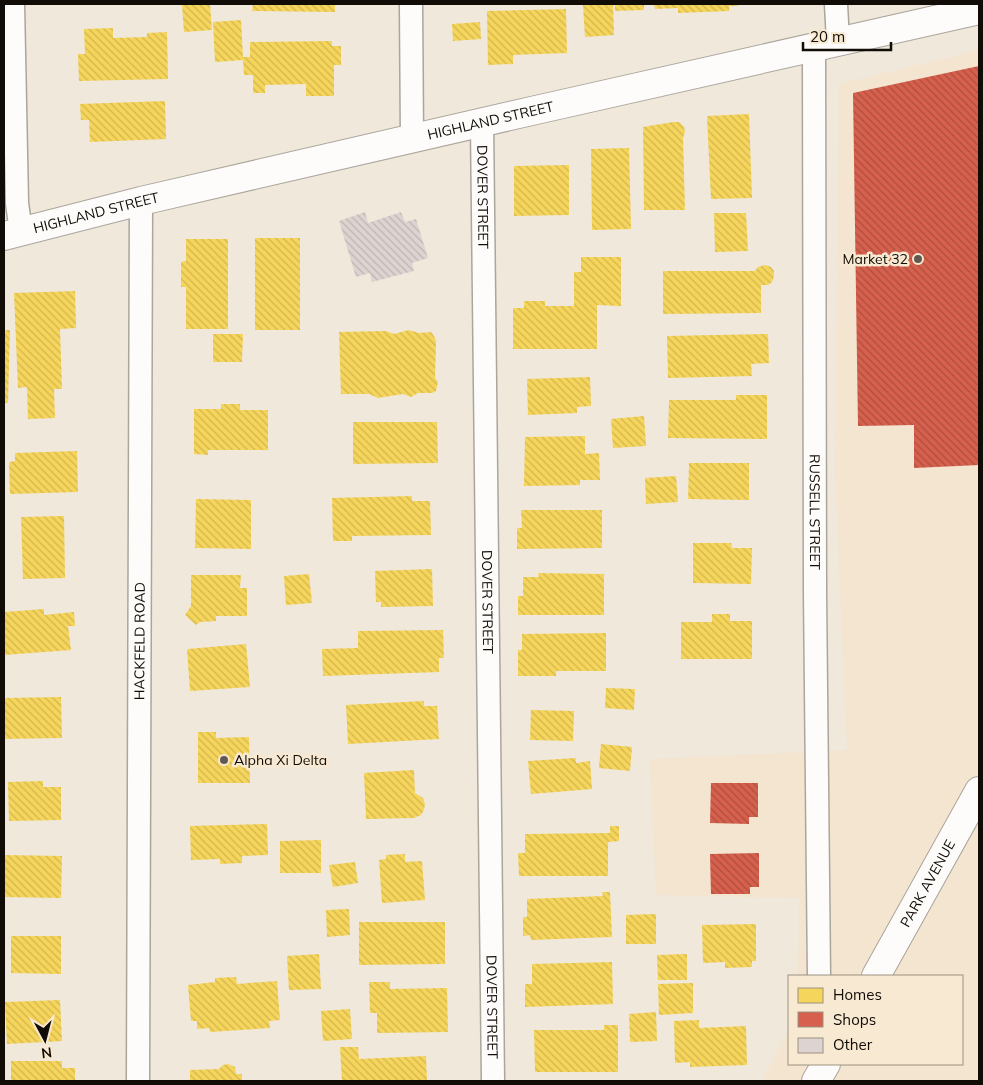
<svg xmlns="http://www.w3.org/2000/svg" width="983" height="1085" font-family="Mulish,sans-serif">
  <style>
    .built { fill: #f3e5cf }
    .homes { fill: url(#homes-back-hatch) }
    .shops { fill: url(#shops-back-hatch) }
    .building { fill: url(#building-back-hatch) }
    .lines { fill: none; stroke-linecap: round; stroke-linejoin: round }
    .street-casing { stroke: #aba59c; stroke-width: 25 }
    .primary-casing { stroke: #aba59c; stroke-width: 30 }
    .highway-casing { stroke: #aba59c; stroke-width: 30 }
    .street { stroke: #fdfcfa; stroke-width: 22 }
    .primary { stroke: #fdfcfa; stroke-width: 28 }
    .highway { stroke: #fdfcfa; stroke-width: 28 }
    .poi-dot { fill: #5f5950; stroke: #f8e9d3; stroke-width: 2 }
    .labels { text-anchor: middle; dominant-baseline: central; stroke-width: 5; stroke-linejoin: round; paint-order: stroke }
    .street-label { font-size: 14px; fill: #110c05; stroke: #f8e9d3 }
    .poi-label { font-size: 14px; fill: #110c05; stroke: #f8e9d3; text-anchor: end }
  </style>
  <defs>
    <pattern id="homes-back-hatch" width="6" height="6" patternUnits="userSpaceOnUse" patternTransform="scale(1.25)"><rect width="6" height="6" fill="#f6d55c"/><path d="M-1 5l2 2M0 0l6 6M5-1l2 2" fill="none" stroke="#d2b64e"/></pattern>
    <pattern id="shops-back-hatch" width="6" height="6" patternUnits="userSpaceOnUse" patternTransform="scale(1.25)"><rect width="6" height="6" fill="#d6604d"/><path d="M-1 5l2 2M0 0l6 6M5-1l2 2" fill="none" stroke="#ac4e3e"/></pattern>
    <pattern id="building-back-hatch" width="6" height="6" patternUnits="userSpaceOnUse" patternTransform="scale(1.25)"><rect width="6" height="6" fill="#ddd4d1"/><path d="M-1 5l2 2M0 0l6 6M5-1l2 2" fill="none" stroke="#bdb5b2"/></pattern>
  </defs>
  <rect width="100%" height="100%" fill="#f0e8db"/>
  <path class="built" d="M979,50V1081H762L789,1030V1064H962V976H798L799,898L656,895L650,759L847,750L835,470L839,84Z"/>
  <g class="homes">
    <path d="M210,4L212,30L184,32L182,5Z"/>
    <path d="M253,4H335V12L252,11Z"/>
    <path d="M613,4L614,35L585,37L583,5Z"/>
    <path d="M615,4H644V10L615,11Z"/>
    <path d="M654,4H738V6H729V11L678,13V8L655,9Z"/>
    <path d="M566,9L567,53L513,55V64L488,65L487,11Z"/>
    <path d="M241,20L243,57H250V42L332,41V46H341V65H334V96H306V84L265,85V93H253V75H244L243,60L215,62L213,22Z"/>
    <path d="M480,22L481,39L453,41L452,24Z"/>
    <path d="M113,28V38L147,37V33L167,32L168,79L79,81L78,54H85L84,29Z"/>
    <path d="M165,101L166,139L90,142L89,120H81L80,104Z"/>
    <path d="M749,114L752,198L711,199L707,116Z"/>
    <path d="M673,122H679L684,127L685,132L683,138L685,210H644L643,127Z"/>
    <path d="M629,148L631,229L592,230L591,149Z"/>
    <path d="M569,165V215L514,216V166Z"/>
    <path d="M714,213H746L748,251L715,252Z"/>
    <rect x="255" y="238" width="45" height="92"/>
    <path d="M186,239H228V329H186V287H181V262L186,261Z"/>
    <path d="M581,257H621V306L597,305V349H513V308H524V301H545V306H574V272H581Z"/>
    <path d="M765,265L771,267L774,271V276L772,282L768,285H761V313L663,314V271H755L758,267Z"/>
    <path d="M75,291L76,328L60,329L62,389H54L55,418L28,419L27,387L18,388L14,293Z"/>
    <path d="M4,330H10L8,403H4Z"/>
    <path d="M409,330L419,333L431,332L434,336L436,341L435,378L438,382L436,391L432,393H418L411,397L403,394L378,398L369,394H341L339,332L386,331L394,334Z"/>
    <path d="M213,334H243L242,362H213Z"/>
    <path d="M768,334L769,363L751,364L752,376L668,378L667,336Z"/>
    <path d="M590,377L591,406L577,407V413L528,415L527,379Z"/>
    <path d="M736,395H767V439L668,438L669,400H736Z"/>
    <path d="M221,404H240V410H268V450H208V455L194,454V409H221Z"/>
    <path d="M644,416L646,446L613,448L611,419Z"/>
    <path d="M353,422H437L438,463L353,464Z"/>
    <path d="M585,436V454L599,453L600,480H580V485L524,486L525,437Z"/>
    <path d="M77,451L78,492L10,494L9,462L15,461V453Z"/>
    <path d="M689,463H749V500L688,499Z"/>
    <path d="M676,476L678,502L646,504L645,478Z"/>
    <path d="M412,496V501H430L431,535L352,536V541H333L332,498Z"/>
    <path d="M196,499L251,500V549L195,548Z"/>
    <path d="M521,510H602V548L517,549V528H522Z"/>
    <path d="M64,516L65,578L23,579L21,517Z"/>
    <path d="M693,543H731L732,548H752L751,584L693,583Z"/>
    <path d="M432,569L433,606L381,607V602H376L375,571Z"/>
    <path d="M538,573L604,574V615H518V596H523V577H539Z"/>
    <path d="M309,574L312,603L286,605L284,576Z"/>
    <path d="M191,575H241L240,588H247V616H216V621L200,622L196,625L185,615L191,606Z"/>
    <path d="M44,609V615L74,612L75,626H68L71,650L4,655V612Z"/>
    <path d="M712,614H730V621H752V659H681V622H712Z"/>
    <path d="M443,630L444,658H439V672L323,676L322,649L358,648V631Z"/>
    <path d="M606,633V671H556V676H518V650H522V634Z"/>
    <path d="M246,644L250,687L190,691L187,649Z"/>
    <path d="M606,688L635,689L634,710L605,708Z"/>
    <path d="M61,697L62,738L4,739V698Z"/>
    <path d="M424,701V706H437L439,739L348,744L346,705Z"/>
    <path d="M531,710L574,711L573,741L530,740Z"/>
    <path d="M198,732H216V738L249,737L250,783H198Z"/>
    <path d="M601,744L632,747L630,771L599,768Z"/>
    <path d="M576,758V763L590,761L592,789L531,794L528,761Z"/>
    <path d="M414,770L415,793L423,798L425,804L424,810L421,815L414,818L366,819L364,773Z"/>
    <path d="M43,781V787H61V820L9,821L8,782Z"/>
    <path d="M267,824L268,855L242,856V863L220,864V859L191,860L190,826Z"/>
    <path d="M610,826H619V841L608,842V876H519L518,853H525V834L610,833Z"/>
    <path d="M321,840V873H280V841Z"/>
    <path d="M405,854V862L422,861L425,900L382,903L379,860L386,859V855Z"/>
    <path d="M4,855L62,856L61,898L4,897Z"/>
    <path d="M355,862L358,883L333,887L329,865Z"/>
    <path d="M602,892H610L612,937L531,940L530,935L523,936V917H527V899L603,896Z"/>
    <path d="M349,909L350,935L327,937L326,910Z"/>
    <path d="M656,914V944H626V915Z"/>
    <path d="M359,922H445V964L359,965Z"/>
    <path d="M756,924V961H752V967L725,968V962L703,963L702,925Z"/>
    <path d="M11,936H61V974L11,973Z"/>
    <path d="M319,954L321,989L289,990L287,956Z"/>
    <path d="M687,954V980H658L657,955Z"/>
    <path d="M612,962L613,1004L525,1007V984H532V964Z"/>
    <path d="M236,977L237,984L277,981L280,1020L269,1021L270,1028L210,1032L209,1028L197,1029V1021H191L188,985L215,982V978Z"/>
    <path d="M369,982H390V989L447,988L448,1032L377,1033V1013H370Z"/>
    <path d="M693,983V1013L659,1015L658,984Z"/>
    <path d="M60,1000L62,1041L7,1044L5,1002Z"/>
    <path d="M350,1009L352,1039L323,1041L321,1011Z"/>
    <path d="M656,1012L657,1041L630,1042L629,1014Z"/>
    <path d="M699,1020V1028L746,1026L747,1065L690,1067V1062L675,1063L674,1021Z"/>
    <path d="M604,1025H618V1072H535L534,1030H604Z"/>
    <path d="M340,1047H358L359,1059L426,1056L427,1081H342Z"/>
    <path d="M11,1061H62V1068H75V1081H11Z"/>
    <path d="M228,1064L235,1067L236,1074H242V1081H190V1070L219,1069L223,1065Z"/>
  </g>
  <g class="shops">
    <path d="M979,66V465L914,468V425L858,426L853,93Z"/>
    <path d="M711,783H758V817H749V824L710,823Z"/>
    <path d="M759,853V887H750V894H711L710,854Z"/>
  </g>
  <path class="building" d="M365,212L368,223L401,212L405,222L416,219L428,258L412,263L414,271L372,282L370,273L356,277L339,221Z"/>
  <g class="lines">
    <g class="street-casing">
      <g id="street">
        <path d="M13,4L17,203L21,232"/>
        <path d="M411,4L412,139"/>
        <path d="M836,4L838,42"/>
        <path id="s1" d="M814,48L815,592L819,976"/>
        <path id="s2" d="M482,123L493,1081"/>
        <path id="s3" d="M138,1081L141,201"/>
      </g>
    </g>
    <g class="primary-casing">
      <g id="primary">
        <path id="s4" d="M876,976L979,791"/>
        <path d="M816,1081L826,1064"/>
      </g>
    </g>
    <g class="highway-casing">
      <g id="highway">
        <path id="s5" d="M4,236L141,201L536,110L979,10"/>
      </g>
    </g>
    <use href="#street" class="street"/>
    <use href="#primary" class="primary"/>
    <use href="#highway" class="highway"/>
  </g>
  <g class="poi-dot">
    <circle cx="918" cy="259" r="5"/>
    <circle cx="224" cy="760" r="5"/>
  </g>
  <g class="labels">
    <g class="street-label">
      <text stroke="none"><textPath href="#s5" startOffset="500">HIGHLAND STREET</textPath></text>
      <text stroke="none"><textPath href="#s2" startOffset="74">DOVER STREET</textPath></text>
      <text stroke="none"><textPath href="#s5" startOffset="95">HIGHLAND STREET</textPath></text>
      <text stroke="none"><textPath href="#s1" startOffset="464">RUSSELL STREET</textPath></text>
      <text stroke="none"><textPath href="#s2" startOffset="479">DOVER STREET</textPath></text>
      <text stroke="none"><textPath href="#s3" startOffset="440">HACKFELD ROAD</textPath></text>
      <text stroke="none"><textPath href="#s4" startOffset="106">PARK AVENUE</textPath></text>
      <text stroke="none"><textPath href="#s2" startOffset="884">DOVER STREET</textPath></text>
    </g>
    <g class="poi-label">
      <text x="908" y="259">Market 32</text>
      <text x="234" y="760" text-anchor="start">Alpha Xi Delta</text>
    </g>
  </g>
  <rect width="983" height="1085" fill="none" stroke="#110c05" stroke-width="10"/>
  <rect x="788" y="975" width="175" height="90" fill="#f8e9d3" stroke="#9c9181"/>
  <rect x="798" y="988" width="25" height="15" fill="#f6d55c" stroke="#9c9181"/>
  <text x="833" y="1000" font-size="15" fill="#110c05">Homes</text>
  <rect x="798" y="1012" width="25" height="15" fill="#d6604d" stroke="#9c9181"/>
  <text x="833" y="1025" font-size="15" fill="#110c05">Shops</text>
  <rect x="798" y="1038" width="25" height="15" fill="#ddd4d1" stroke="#9c9181"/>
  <text x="833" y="1050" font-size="15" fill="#110c05">Other</text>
  <g transform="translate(45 1040) rotate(173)" stroke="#f8e9d3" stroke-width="4" paint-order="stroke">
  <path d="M0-4L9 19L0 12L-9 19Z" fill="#110c05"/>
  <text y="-8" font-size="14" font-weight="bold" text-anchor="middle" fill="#110c05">N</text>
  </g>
  <path d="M803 42v8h88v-8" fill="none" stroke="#110c05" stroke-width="2.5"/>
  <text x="810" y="42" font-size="15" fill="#110c05" stroke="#f8e9d3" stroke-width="4" paint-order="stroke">20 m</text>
</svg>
